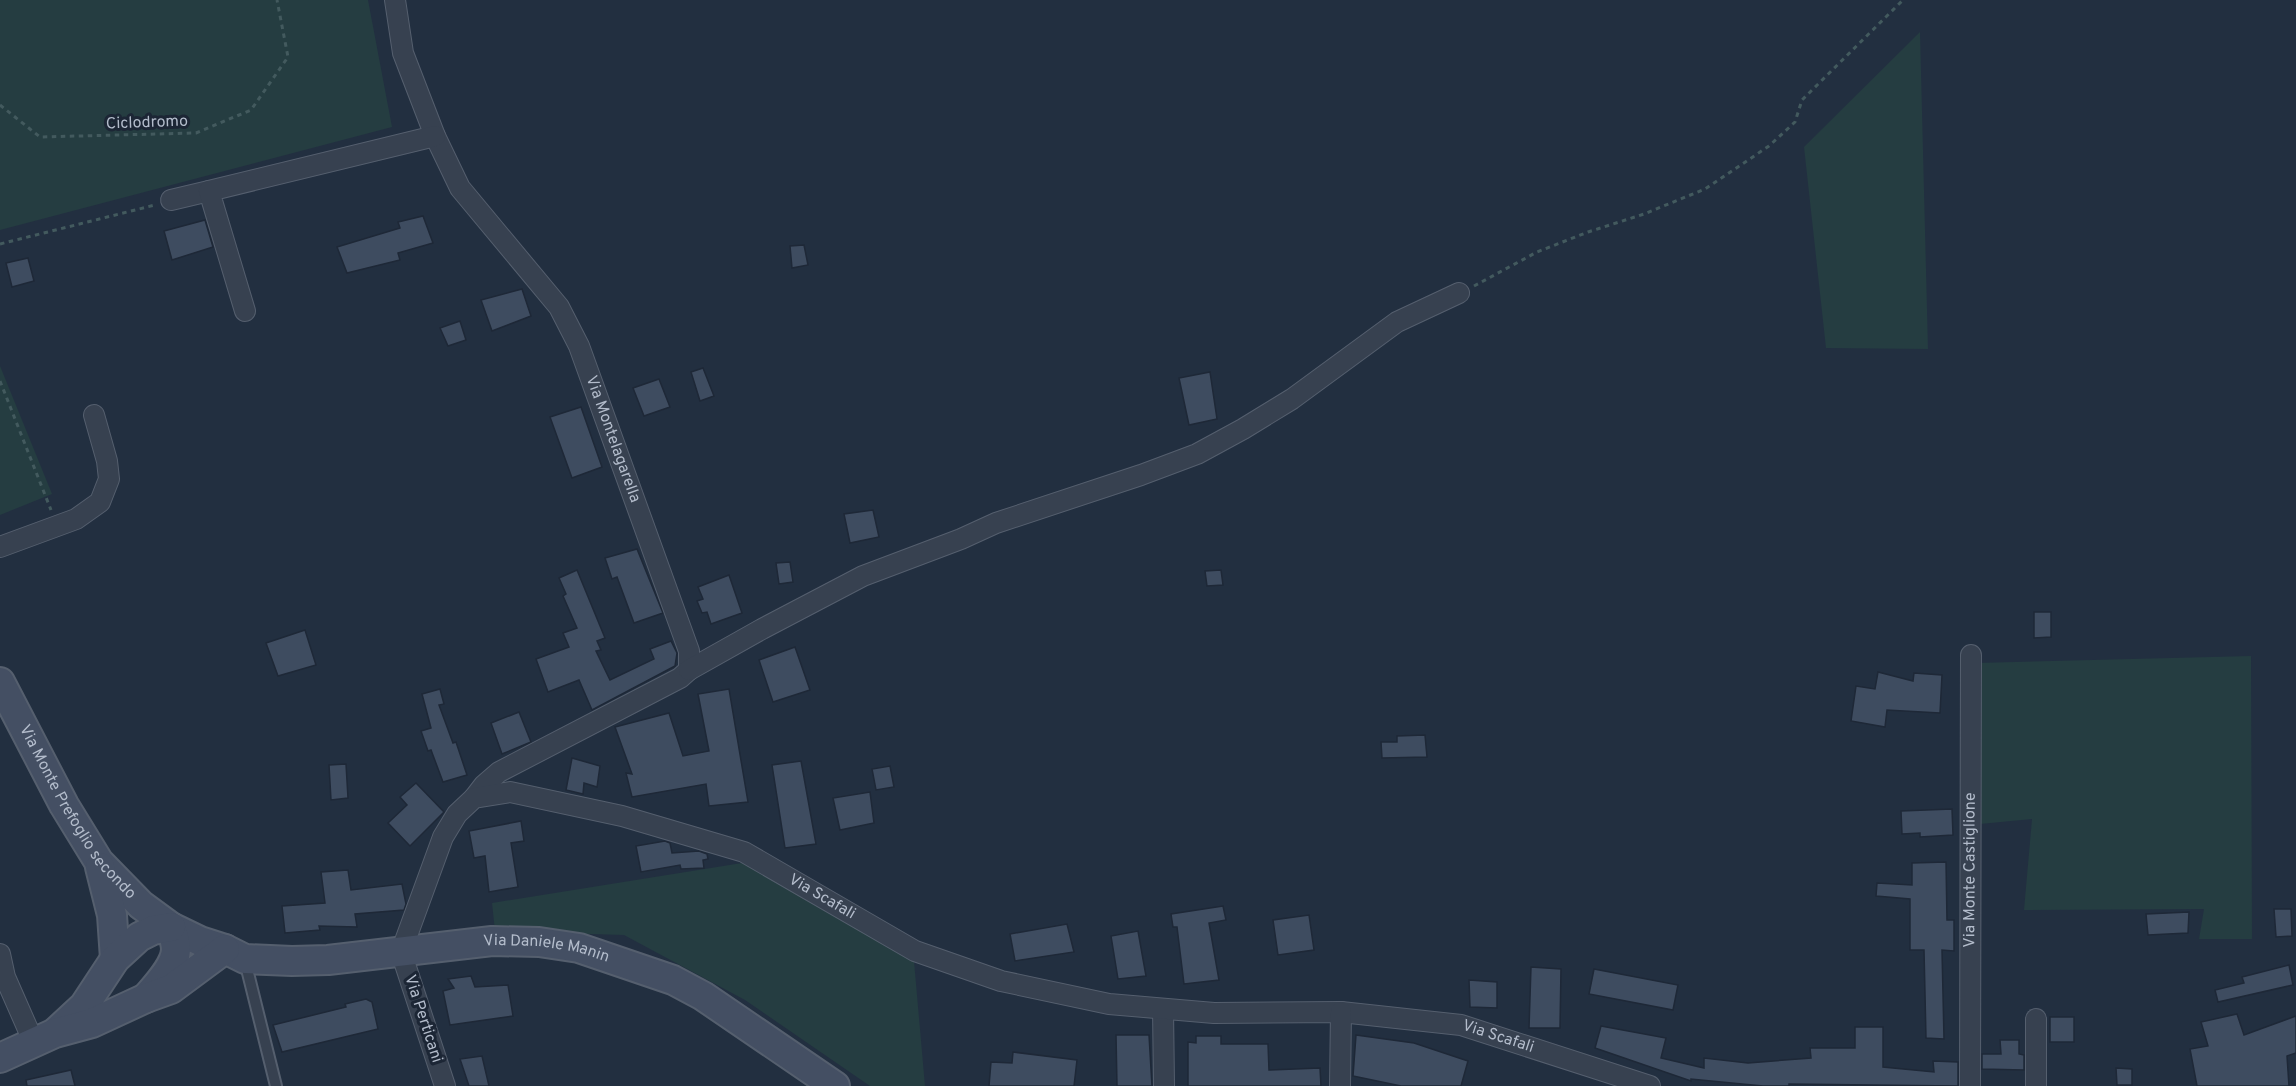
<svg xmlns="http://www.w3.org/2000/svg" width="2296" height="1086" font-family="Overpass,sans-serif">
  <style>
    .green { fill: #253d41 }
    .building { fill: #3e4c60; stroke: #1e2837; stroke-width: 1.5 }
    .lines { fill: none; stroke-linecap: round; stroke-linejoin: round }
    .lane-casing { stroke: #555f6e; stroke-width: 14 }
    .street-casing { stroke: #555f6e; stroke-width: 22 }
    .secondary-casing { stroke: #555f6e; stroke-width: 32 }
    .path { stroke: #435a5e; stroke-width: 3; stroke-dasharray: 4.5 4.5; stroke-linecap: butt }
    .lane { stroke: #374150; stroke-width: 10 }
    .street { stroke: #374150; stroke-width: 20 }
    .secondary { stroke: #444f63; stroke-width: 28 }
    .labels { text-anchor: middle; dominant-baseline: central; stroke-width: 6; stroke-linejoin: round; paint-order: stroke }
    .street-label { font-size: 16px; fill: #b3bccb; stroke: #1c2635 }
  </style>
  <rect width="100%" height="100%" fill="#222f40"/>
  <g class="green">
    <path d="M0,0H368L392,127L0,230Z"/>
    <path d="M1920,32L1928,349L1826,348L1804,147Z"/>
    <path d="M0,366L52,494L0,515Z"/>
    <path d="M2251,656L2252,939H2199L2204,909L2024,910L2032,819L1980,824L1976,663Z"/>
    <path d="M742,863L914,961L925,1086H870L745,1000L624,935L495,931L492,903Z"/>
  </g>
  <g class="building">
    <path d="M423,216L433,243L398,253L400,260L347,273L337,247L400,228L398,222Z"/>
    <path d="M205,220L213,247L172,260L164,231Z"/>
    <path d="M804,245L808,265L792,268L790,246Z"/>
    <path d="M28,258L34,281L12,287L6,263Z"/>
    <path d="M522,289L531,316L492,331L481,300Z"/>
    <path d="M460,321L466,340L448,346L440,328Z"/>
    <path d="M703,368L714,396L700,401L691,372Z"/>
    <path d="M1210,372L1217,419L1189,425L1179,378Z"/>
    <path d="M659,379L670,407L644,416L633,388Z"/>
    <path d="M581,407L602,467L572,478L550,417Z"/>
    <path d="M873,510L879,537L850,543L844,514Z"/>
    <path d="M637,549L663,613L634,623L617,577L612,579L605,558Z"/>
    <path d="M790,562L793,582L779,584L776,563Z"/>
    <path d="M577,570L605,638L597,641L601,650L596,651L610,680L654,659L650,649L671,641L677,653L675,666L592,710L579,680L548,692L536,659L569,647L563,633L577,628L563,596L566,594L559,578Z"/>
    <path d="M1221,570L1223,585L1207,586L1205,571Z"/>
    <path d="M729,575L742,613L711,624L707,612L702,613L697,601L703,599L698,587Z"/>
    <path d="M2034,612H2051V637L2034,638Z"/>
    <path d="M305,630L316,665L278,676L266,643Z"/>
    <path d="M795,647L810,690L773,702L759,660Z"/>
    <path d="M1878,672L1913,681L1914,673L1942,675L1940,713L1887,710L1885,727L1851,721L1856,686L1875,689Z"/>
    <path d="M440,689L444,704L439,705L453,743L456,742L467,775L443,782L431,750L428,751L421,731L431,728L422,694Z"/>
    <path d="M729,689L748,802L709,806L706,784L632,797L626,773L632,774L615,727L669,713L683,756L709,751L698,694Z"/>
    <path d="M519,712L531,742L502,754L491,723Z"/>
    <path d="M1425,735L1427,757L1382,758L1381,742H1397V736Z"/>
    <path d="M572,758L600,766L597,787L584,783L583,794L566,790Z"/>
    <path d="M801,761L816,844L785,848L772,765Z"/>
    <path d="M346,764L348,798L331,800L329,765Z"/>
    <path d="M890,766L894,787L876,790L872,769Z"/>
    <path d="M416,783L444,812L410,846L388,823L407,805L400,797Z"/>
    <path d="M870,792L874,823L840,830L833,798Z"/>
    <path d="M1952,809L1953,835L1920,837V833L1902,834L1901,811Z"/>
    <path d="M521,821L524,841L511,843L518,887L489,892L485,856L474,858L469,831Z"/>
    <path d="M665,841L670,843L672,853L699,851L707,854L708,859L703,860L704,868L681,869L680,865L641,872L636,846Z"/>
    <path d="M1946,862L1947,920H1954V951L1942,950L1944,1039L1926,1038L1924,950H1910V899L1876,896L1877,883L1912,885V863Z"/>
    <path d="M348,870L351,890L402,884L406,904L404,910L355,914L357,927L319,926L320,930L285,933L282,906L325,903L321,872Z"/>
    <path d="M1223,906L1226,920L1209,923L1219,980L1184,984L1177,927H1173L1171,914Z"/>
    <path d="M2274,909H2291L2292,936L2276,937Z"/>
    <path d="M2189,912L2188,933L2148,935L2146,914Z"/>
    <path d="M1309,915L1314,950L1278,955L1273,920Z"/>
    <path d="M1067,924L1074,952L1015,961L1010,934Z"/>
    <path d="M1138,931L1146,976L1118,979L1111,936Z"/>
    <path d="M2289,965L2293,985L2218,1002L2215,990L2244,983L2242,977Z"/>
    <path d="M1531,967L1561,969L1560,1028H1529Z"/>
    <path d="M1594,969L1678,985L1673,1010L1589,994Z"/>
    <path d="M471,976L475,987L508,985L513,1016L450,1025L443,991L454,988L448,979Z"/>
    <path d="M1469,980L1497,982V1008L1470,1007Z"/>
    <path d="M366,999L372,1002L378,1029L282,1052L273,1025L346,1007L345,1004Z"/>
    <path d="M2237,1014L2244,1035L2296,1016V1053L2287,1056L2289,1086H2197L2190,1049L2208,1046L2201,1022Z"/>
    <rect x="2050" y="1017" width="24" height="25"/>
    <path d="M1601,1026L1666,1038L1661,1058L1704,1068V1058L1748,1063L1811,1058L1810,1048H1855V1027H1883V1067L1934,1072L1933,1061L1958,1062V1086L1789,1084V1086H1763L1691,1079V1081L1595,1048Z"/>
    <path d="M1116,1035H1149L1152,1086H1117Z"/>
    <path d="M1356,1035L1414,1043L1468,1061L1461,1086H1401L1353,1076Z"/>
    <path d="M1196,1036H1221V1044H1268L1269,1070L1320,1068L1321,1086H1188V1042L1196,1043Z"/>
    <path d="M2000,1040H2019V1054L2024,1055V1070L1982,1069V1054H2001Z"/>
    <path d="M1013,1052L1077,1060L1074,1086H989L991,1062L1012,1063Z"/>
    <path d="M482,1056L489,1086H469L460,1059Z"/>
    <path d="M2116,1068L2132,1069V1085H2117Z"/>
    <path d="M71,1070L75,1086H27L26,1080Z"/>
  </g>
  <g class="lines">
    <g class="lane-casing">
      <path id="lane" d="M245,961L276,1086"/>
    </g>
    <g class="street-casing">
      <g id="street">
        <path id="s1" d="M395,0L403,53L435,136L460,188L559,307L579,346L689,651V670L680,678L499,772L484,785L474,798"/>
        <path d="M171,200L209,191"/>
        <path d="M245,311L209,191L435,136"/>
        <path d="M0,547L76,519L100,502L109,479L107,461L94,415"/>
        <path d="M689,670L762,629L863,576L961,539L996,523L1141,475L1197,454L1243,429L1292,399L1397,322L1459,293"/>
        <path d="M0,954L5,977L34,1043"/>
        <path d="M1163,1009L1164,1086"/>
        <path id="s2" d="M445,1086L401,952L443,837L457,814L474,798L510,792L622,816L744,852L915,951L1001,981L1109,1004L1214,1013L1341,1012L1461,1025L1650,1086"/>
        <path d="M1340,1086L1341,1012"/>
        <path id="s3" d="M1970,1086L1971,655"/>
        <path d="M2036,1086V1019"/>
      </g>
    </g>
    <g class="secondary-casing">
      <g id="secondary">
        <path id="s4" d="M0,682L64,805L99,862L141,905L171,927L200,941L225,949L245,959L292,961L328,960L492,941L539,942L579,948L673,980L703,996L835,1086"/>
        <path d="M100,867L112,915L115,959"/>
        <path d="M146,998C157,985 175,967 176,950C176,942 173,934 171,927"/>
        <path d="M57,1031L84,1006L115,959L139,937L153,930L171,927"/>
        <path d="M0,1058L55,1033L92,1023L146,998L171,989L225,949"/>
      </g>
    </g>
    <g class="path">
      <path d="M0,105L40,137L196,133L251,110L288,57L277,0"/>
      <path d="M0,244L155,205"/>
      <path d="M1474,286L1537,252L1588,232L1644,214L1705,189L1769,146L1795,122L1802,100L1903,0"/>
      <path d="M0,381L51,510"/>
    </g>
    <use href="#lane" class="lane"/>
    <use href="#street" class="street"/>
    <use href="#secondary" class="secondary"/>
  </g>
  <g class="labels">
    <g class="street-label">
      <text transform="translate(147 123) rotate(-2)">Ciclodromo</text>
      <text stroke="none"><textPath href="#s1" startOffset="498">Via Montelagarella</textPath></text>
      <text stroke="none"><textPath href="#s4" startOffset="152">Via Monte Prefoglio secondo</textPath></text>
      <text stroke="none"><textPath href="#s3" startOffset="216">Via Monte Castiglione</textPath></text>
      <text stroke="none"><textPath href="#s2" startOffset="682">Via Scafali</textPath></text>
      <text stroke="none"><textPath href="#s4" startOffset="687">Via Daniele Manin</textPath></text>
      <text transform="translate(423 1019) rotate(72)">Via Perticani</text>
      <text stroke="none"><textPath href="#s2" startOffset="1383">Via Scafali</textPath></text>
    </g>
  </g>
</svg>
